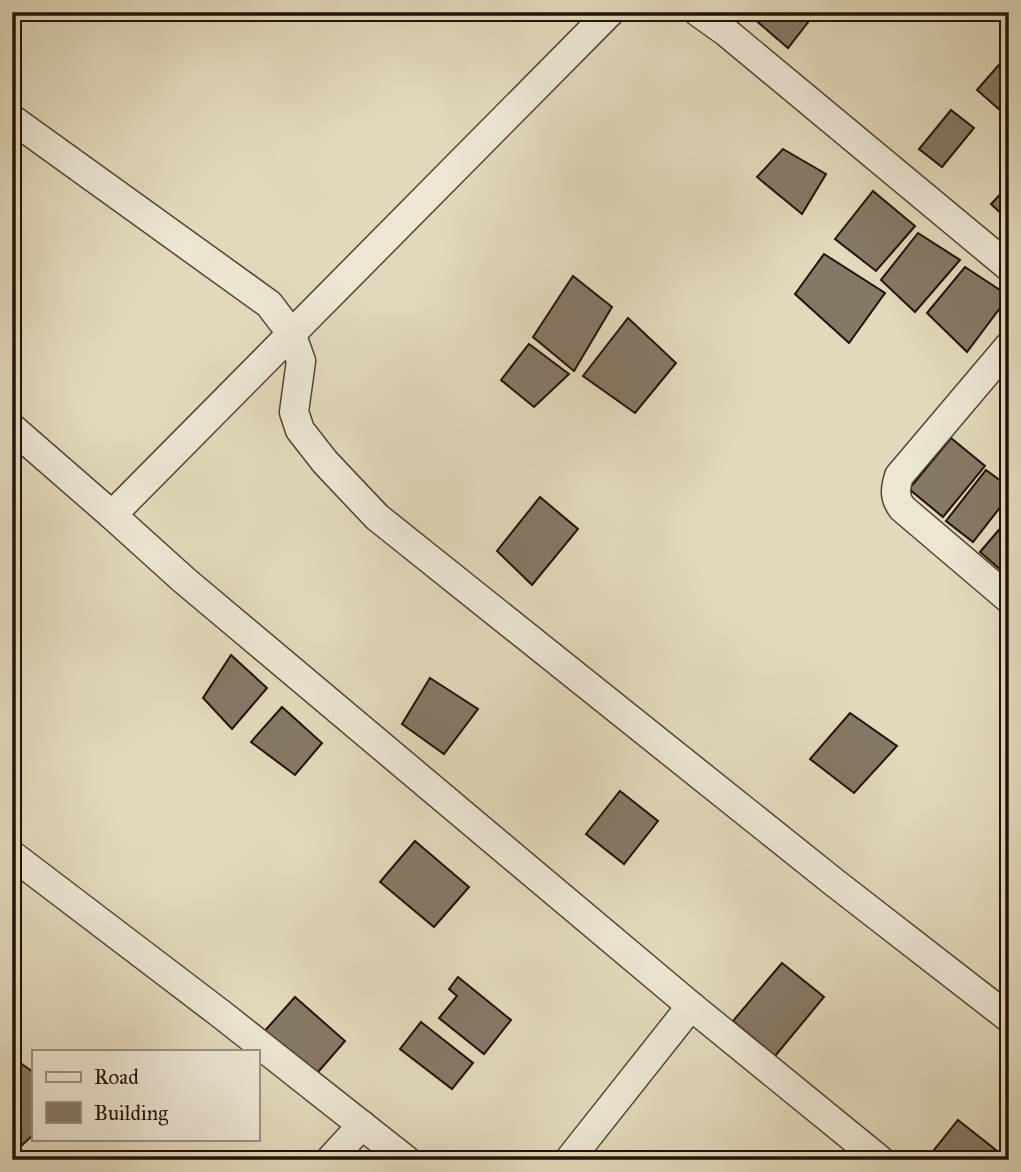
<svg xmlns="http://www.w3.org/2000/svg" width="1021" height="1172" font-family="'IM FELL Great Primer',serif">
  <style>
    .building { fill: #857965; stroke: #211207; stroke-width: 2 }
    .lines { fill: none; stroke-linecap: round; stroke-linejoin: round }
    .minor-casing { stroke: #514434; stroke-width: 31 }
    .minor { stroke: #ece6d3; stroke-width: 28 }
  </style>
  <rect width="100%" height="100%" fill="#e2d9bc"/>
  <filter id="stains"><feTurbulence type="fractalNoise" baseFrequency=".00286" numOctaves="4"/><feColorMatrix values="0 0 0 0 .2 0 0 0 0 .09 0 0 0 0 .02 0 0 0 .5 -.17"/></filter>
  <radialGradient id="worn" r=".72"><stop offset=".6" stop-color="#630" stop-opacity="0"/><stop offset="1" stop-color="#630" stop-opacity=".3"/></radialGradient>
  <g class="building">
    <path d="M746,12H816L788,48Z"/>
    <path d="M1004,59L1009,63V118L977,90Z"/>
    <path d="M951,110L974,128L942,167L919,149Z"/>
    <path d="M783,149L826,174L802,214L757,177Z"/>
    <path d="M1009,185V221L991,204Z"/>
    <path d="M873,191L915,226L876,271L835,239Z"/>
    <path d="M918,233L960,260L915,312L881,280Z"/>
    <path d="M824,254L885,293L849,343L795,294Z"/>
    <path d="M965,267L1009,296L967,352L927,313Z"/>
    <path d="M573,276L612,307L574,371L533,337Z"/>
    <path d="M628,318L676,363L635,413L583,376Z"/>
    <path d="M529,344L569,374L534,407L501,380Z"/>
    <path d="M951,438L985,466L943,517L909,489Z"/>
    <path d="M986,470L1009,487V496L973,542L946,521Z"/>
    <path d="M540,497L578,529L532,585L497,551Z"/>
    <path d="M1009,518V577L980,552Z"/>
    <path d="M231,655L267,688L232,729L203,698Z"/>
    <path d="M430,678L478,709L444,754L402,724Z"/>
    <path d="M282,707L322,743L295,775L251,742Z"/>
    <path d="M850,713L897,746L854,793L810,759Z"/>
    <path d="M620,791L658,821L624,864L586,834Z"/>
    <path d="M415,841L469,887L434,927L380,882Z"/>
    <path d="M782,963L824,997L775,1056L733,1021Z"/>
    <path d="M458,977L511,1020L484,1054L439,1018L457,996L449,989Z"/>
    <path d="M295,997L345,1041L312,1079L262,1034Z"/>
    <path d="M421,1022L473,1063L452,1089L400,1049Z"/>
    <path d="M12,1057L33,1072V1135L20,1147L12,1142Z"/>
    <path d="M958,1120L1001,1154L996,1160H926Z"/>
  </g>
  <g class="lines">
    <g class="minor-casing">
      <g id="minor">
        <path d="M698,12L726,32L1009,267"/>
        <path d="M12,119L269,304L291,333L301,361L294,412L300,430L325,462L377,517L835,883L1009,1018"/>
        <path d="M1009,346L899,476C895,489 894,497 902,508L1009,599"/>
        <path d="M12,428L112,515L610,12"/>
        <path d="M112,515L184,580L691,1006L880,1160"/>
        <path d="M12,855L221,1014L406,1160"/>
        <path d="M330,1160L362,1125"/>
        <path d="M569,1160L691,1006"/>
      </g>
    </g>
    <use href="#minor" class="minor"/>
  </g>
  <rect width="1021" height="1172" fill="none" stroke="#e2d9bc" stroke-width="42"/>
  <rect x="14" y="14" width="993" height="1144" fill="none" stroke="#211207" stroke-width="3.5"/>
  <rect x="21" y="21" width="979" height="1130" fill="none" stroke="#211207" stroke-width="2"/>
  <rect x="32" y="1050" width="228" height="91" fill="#ece6d3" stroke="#9b9181" stroke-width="2"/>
  <rect x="46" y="1072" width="35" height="10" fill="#ece6d3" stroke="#9b9181" stroke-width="2"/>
  <text x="94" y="1084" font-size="21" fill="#211207">Road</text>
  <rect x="46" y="1102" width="35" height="21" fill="#857965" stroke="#9b9181" stroke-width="2"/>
  <text x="94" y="1120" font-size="21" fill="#211207">Building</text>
  <rect width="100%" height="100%" filter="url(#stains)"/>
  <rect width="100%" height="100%" fill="url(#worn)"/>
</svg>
